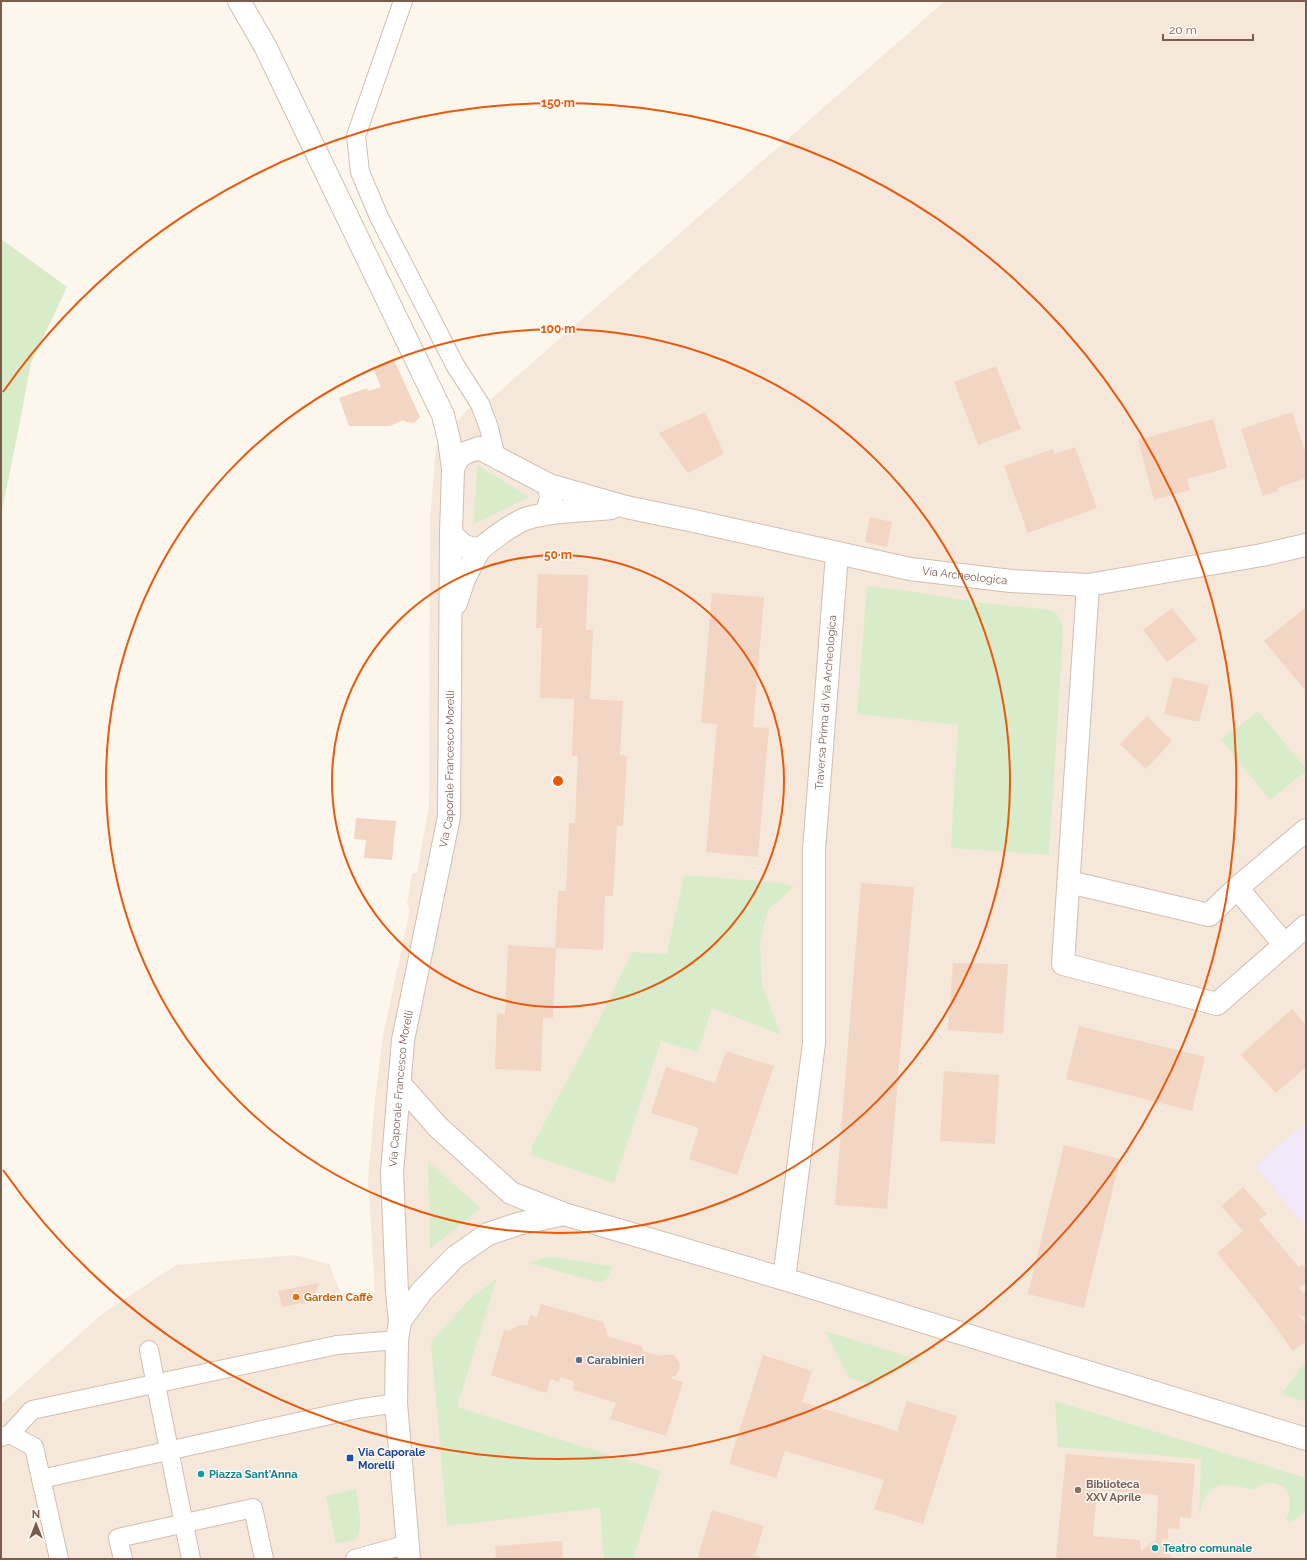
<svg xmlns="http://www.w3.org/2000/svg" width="1307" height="1560" font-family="Raleway,sans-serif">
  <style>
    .residential { fill: #f5e8da }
    .education { fill: #f3e8fa }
    .green { fill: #d8ecc9 }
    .building { fill: #f3d5c3; fill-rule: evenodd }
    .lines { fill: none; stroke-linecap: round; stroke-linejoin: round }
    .service-casing { stroke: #d1beb0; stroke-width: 20 }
    .minor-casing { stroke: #d1beb0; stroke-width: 24 }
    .service { stroke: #fff; stroke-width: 18 }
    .minor { stroke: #fff; stroke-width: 22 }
    .ring { fill: none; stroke: #e8590c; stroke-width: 2 }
    .food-dot { fill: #e8710a; stroke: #fffaf3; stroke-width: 1.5 }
    .service-dot { fill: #5c6f8a; stroke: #fffaf3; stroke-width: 1.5 }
    .transit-dot { fill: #1a4fb4; stroke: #fffaf3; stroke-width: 1.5 }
    .culture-dot { fill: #0f9aa8; stroke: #fffaf3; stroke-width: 1.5 }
    .education-dot { fill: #8d6e63; stroke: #fffaf3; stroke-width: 1.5 }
    .labels { text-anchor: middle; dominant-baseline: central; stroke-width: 3; stroke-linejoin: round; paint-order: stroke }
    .street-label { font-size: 11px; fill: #7a5c4d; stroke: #fffaf3 }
    .food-label { font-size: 11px; font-weight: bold; fill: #c56008; stroke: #fffaf3; text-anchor: start }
    .service-label { font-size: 11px; font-weight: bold; fill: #4e5e75; stroke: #fffaf3; text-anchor: start }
    .transit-label { font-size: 11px; font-weight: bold; fill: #164399; stroke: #fffaf3; text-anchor: start }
    .culture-label { font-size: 11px; font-weight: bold; fill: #0d838f; stroke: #fffaf3; text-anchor: start }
    .education-label { font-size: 11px; font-weight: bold; fill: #785e54; stroke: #fffaf3; text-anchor: start }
    .centre { fill: #e8590c; stroke: #fffaf3; stroke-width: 2 }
    .ring-label { font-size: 12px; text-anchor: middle; font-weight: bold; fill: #e8590c; stroke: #fffaf3; stroke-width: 3; stroke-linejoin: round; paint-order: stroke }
  </style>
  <rect width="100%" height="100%" fill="#fdf6ec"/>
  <path class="residential" d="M945,1H1306V1559H1V1404L102,1314L176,1265L294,1255L329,1264L341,1293L375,1292L368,1178L376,1090L383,1036L410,910L407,904L412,873H417L429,805L430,520L436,447L467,410L492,398Z"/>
  <path class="education" d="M1306,1123V1228L1255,1166Z"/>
  <g class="green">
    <path d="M1,239L67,287L31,363L16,442L1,515Z"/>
    <path d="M477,465L529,497L474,524Z"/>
    <path d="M867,586L910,591L974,602L1051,610C1060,615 1063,623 1063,632L1049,855L951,848L958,725L857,714Z"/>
    <path d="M1258,711L1306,769V771L1270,800L1221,740Z"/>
    <path d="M684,875L781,883L794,887L768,910L760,942L762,984L781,1035L712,1008L698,1052L661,1041L614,1183L531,1155L533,1144L598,1023L632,952L667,954Z"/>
    <path d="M428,1162L481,1208L430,1249Z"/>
    <path d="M554,1257L611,1266L609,1276L604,1282H597L528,1263L543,1258Z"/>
    <path d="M497,1278L457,1407L661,1471L633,1559H604L600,1508L447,1526L431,1342L469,1300Z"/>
    <path d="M825,1331L920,1360L872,1385L849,1378Z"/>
    <path d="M1306,1363V1402L1281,1394L1302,1366Z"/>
    <path d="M1055,1401L1306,1478V1511L1290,1523L1286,1519C1299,1493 1279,1471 1253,1490C1221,1481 1206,1480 1199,1518L1201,1459L1058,1447Z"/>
    <path d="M356,1489C357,1500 364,1528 357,1537C353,1542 343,1542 336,1544L326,1496Z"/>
  </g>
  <g class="building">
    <path d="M394,360L420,417L414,423L406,422L403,420L390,426H349L339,398L367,388L368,391L381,387L373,368Z"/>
    <path d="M996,366L1021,429L978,445L954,382Z"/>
    <path d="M705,412L724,454L688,473L659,433Z"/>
    <path d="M1292,412L1306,454V478L1277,488L1278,491L1263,496L1241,429Z"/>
    <path d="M1213,419L1227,468L1187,479L1190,490L1154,500L1138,440Z"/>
    <path d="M1075,447L1097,508L1028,533L1004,466L1053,449L1055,454Z"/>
    <path d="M870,517L892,522L887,547L865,542Z"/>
    <path d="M538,574L588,575L586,630H593L590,699L623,701L620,755L627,756L623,826L617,825L613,896H605L603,950L556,948L553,1018H543L541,1071L495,1069L497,1013L505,1014L508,945L555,948L558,891H566L569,823H575L578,756H572L574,699L540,698L542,628H536Z"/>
    <path d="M712,593L764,597L753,727L769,728L758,857L706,852L717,724L701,723Z"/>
    <path d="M1306,607V691L1264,641Z"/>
    <path d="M1172,608L1197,640L1167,662L1143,630Z"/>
    <path d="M1173,677L1209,685L1199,722L1164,714Z"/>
    <path d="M1147,716L1172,741L1146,769L1120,744Z"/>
    <path d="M356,818L396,821L392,860L364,858L366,840L354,839Z"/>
    <path d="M861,883L914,887L887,1209L835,1205Z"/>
    <path d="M953,963L1008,964L1003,1034L948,1030Z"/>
    <path d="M1292,1009L1306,1025V1067L1276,1093L1241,1055Z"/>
    <path d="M1079,1026L1205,1057L1192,1111L1066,1079Z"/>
    <path d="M726,1051L774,1066L737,1175L689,1159L699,1128L651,1113L666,1067L715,1083Z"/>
    <path d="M944,1071L999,1075L995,1144L940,1141Z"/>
    <path d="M1064,1145L1120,1159L1084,1308L1028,1294Z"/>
    <path d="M1243,1187L1267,1214L1259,1220L1299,1267L1302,1264L1306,1269V1282L1299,1288L1304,1293L1306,1292V1318L1298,1314L1306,1324V1341L1293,1351L1261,1307L1217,1253L1243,1231L1221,1206Z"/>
    <path d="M319,1283L312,1301L282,1307L278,1291Z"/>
    <path d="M541,1304L603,1322L608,1336L643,1347L642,1351L660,1356L670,1354L675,1356L680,1365L679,1371L676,1375L670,1378L683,1382L666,1436L610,1419L616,1403L574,1390L573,1381L560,1377L559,1382L551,1379L546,1393L491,1375L504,1330L509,1331L515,1327L521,1325L527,1326L530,1315L537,1317Z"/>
    <path d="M763,1355L812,1371L802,1402L897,1431L907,1401L957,1416L923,1524L874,1509L884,1480L785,1451L776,1478L729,1464Z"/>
    <path d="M1066,1454L1195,1464L1191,1518L1180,1517L1179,1529L1168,1528V1539H1162L1161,1544L1173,1559H1056ZM1097,1490L1158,1495L1156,1539L1141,1551L1140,1540L1093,1536Z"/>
    <path d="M712,1510L764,1526L755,1555L765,1559H697Z"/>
    <path d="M562,1541L563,1559H496L495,1546Z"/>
  </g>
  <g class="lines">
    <g class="service-casing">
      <g id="service">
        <path d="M403,1L356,136L360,172L379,217L455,365L480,404L489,428L496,458"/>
        <path d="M149,1350L191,1559"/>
        <path d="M10,1434L32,1410L337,1345L397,1340"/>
        <path d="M1,1437L10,1434L34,1447L59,1559"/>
        <path d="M41,1479L357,1409L396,1403"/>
        <path d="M123,1559L118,1538L253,1508L264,1559"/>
        <path d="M355,1559L408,1544"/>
      </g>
    </g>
    <g class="minor-casing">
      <g id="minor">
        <path d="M239,1L265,46L443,415L449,440L453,469"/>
        <path id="s1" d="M549,485L626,507L694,521L910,569L1011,581L1088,585L1262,555L1306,545"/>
        <path d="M547,514L551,497L549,485L479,448L465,453L458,458L453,469L451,534L464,546L479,550C491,540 511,525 525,519C552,510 583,511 611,508"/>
        <path d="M1088,585L1063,964L1217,1004L1306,926"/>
        <path d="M456,603L464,579L479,550"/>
        <path d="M1069,882L1209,915L1237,888L1306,830"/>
        <path d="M1237,888L1284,944"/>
        <path d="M399,1083L438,1127L511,1193L564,1214L784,1279L1306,1439"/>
        <path id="s2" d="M784,1279L814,1043V850L837,554"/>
        <path d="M400,1321L422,1291L455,1257L488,1234L518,1224L564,1214"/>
        <path id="s3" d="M409,1559L396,1403L397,1340L400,1321L397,1292L392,1172L403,1040L449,817L451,534"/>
      </g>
    </g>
    <use href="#service" class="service"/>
    <use href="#minor" class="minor"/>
  </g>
  <g class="ring">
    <circle cx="558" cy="781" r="226"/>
    <circle cx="558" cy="781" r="452"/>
    <path d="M3 392A678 678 0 1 1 3 1170"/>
  </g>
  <circle class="food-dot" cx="296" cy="1297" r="4"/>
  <circle class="service-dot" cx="579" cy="1360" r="4"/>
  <rect class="transit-dot" x="346" y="1454" width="8" height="8" rx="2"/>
  <g class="culture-dot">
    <circle cx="201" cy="1474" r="4"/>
    <circle cx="1155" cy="1548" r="4"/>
  </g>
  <circle class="education-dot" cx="1078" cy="1490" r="4"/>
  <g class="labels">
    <g class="street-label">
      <text stroke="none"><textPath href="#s1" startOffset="426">Via Archeologica</textPath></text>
      <text stroke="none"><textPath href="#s2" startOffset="579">Traversa Prima di Via Archeologica</textPath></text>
      <text stroke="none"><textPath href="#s3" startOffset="796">Via Caporale Francesco Morelli</textPath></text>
      <text stroke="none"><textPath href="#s3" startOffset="472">Via Caporale Francesco Morelli</textPath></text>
    </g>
    <g class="food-label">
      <text x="304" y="1297">Garden Caffè</text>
    </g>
    <g class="service-label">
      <text x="587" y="1360">Carabinieri</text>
    </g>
    <g class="transit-label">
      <text x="358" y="1452">Via Caporale<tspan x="358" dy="13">Morelli</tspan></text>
    </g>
    <g class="culture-label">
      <text x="209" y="1474">Piazza Sant'Anna</text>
      <text x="1163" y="1548">Teatro comunale</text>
    </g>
    <g class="education-label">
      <text x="1086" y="1484">Biblioteca<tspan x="1086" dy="13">XXV Aprile</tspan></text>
    </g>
  </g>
  <circle cx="558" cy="781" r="6" class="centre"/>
  <g class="ring-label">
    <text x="558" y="107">150 m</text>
    <text x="558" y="333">100 m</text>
    <text x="558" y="559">50 m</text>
  </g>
  <rect width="1307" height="1560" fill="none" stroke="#7a5c4d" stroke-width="4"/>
  <g transform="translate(36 1524)" stroke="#fffaf3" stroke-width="3" paint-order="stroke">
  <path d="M0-3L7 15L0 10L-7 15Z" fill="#7a5c4d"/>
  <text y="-6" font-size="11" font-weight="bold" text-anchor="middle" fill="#7a5c4d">N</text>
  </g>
  <path d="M1163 34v6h90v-6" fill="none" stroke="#7a5c4d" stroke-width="2"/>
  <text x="1169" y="34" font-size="12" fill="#7a5c4d" stroke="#fffaf3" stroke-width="3" paint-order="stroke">20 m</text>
</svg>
